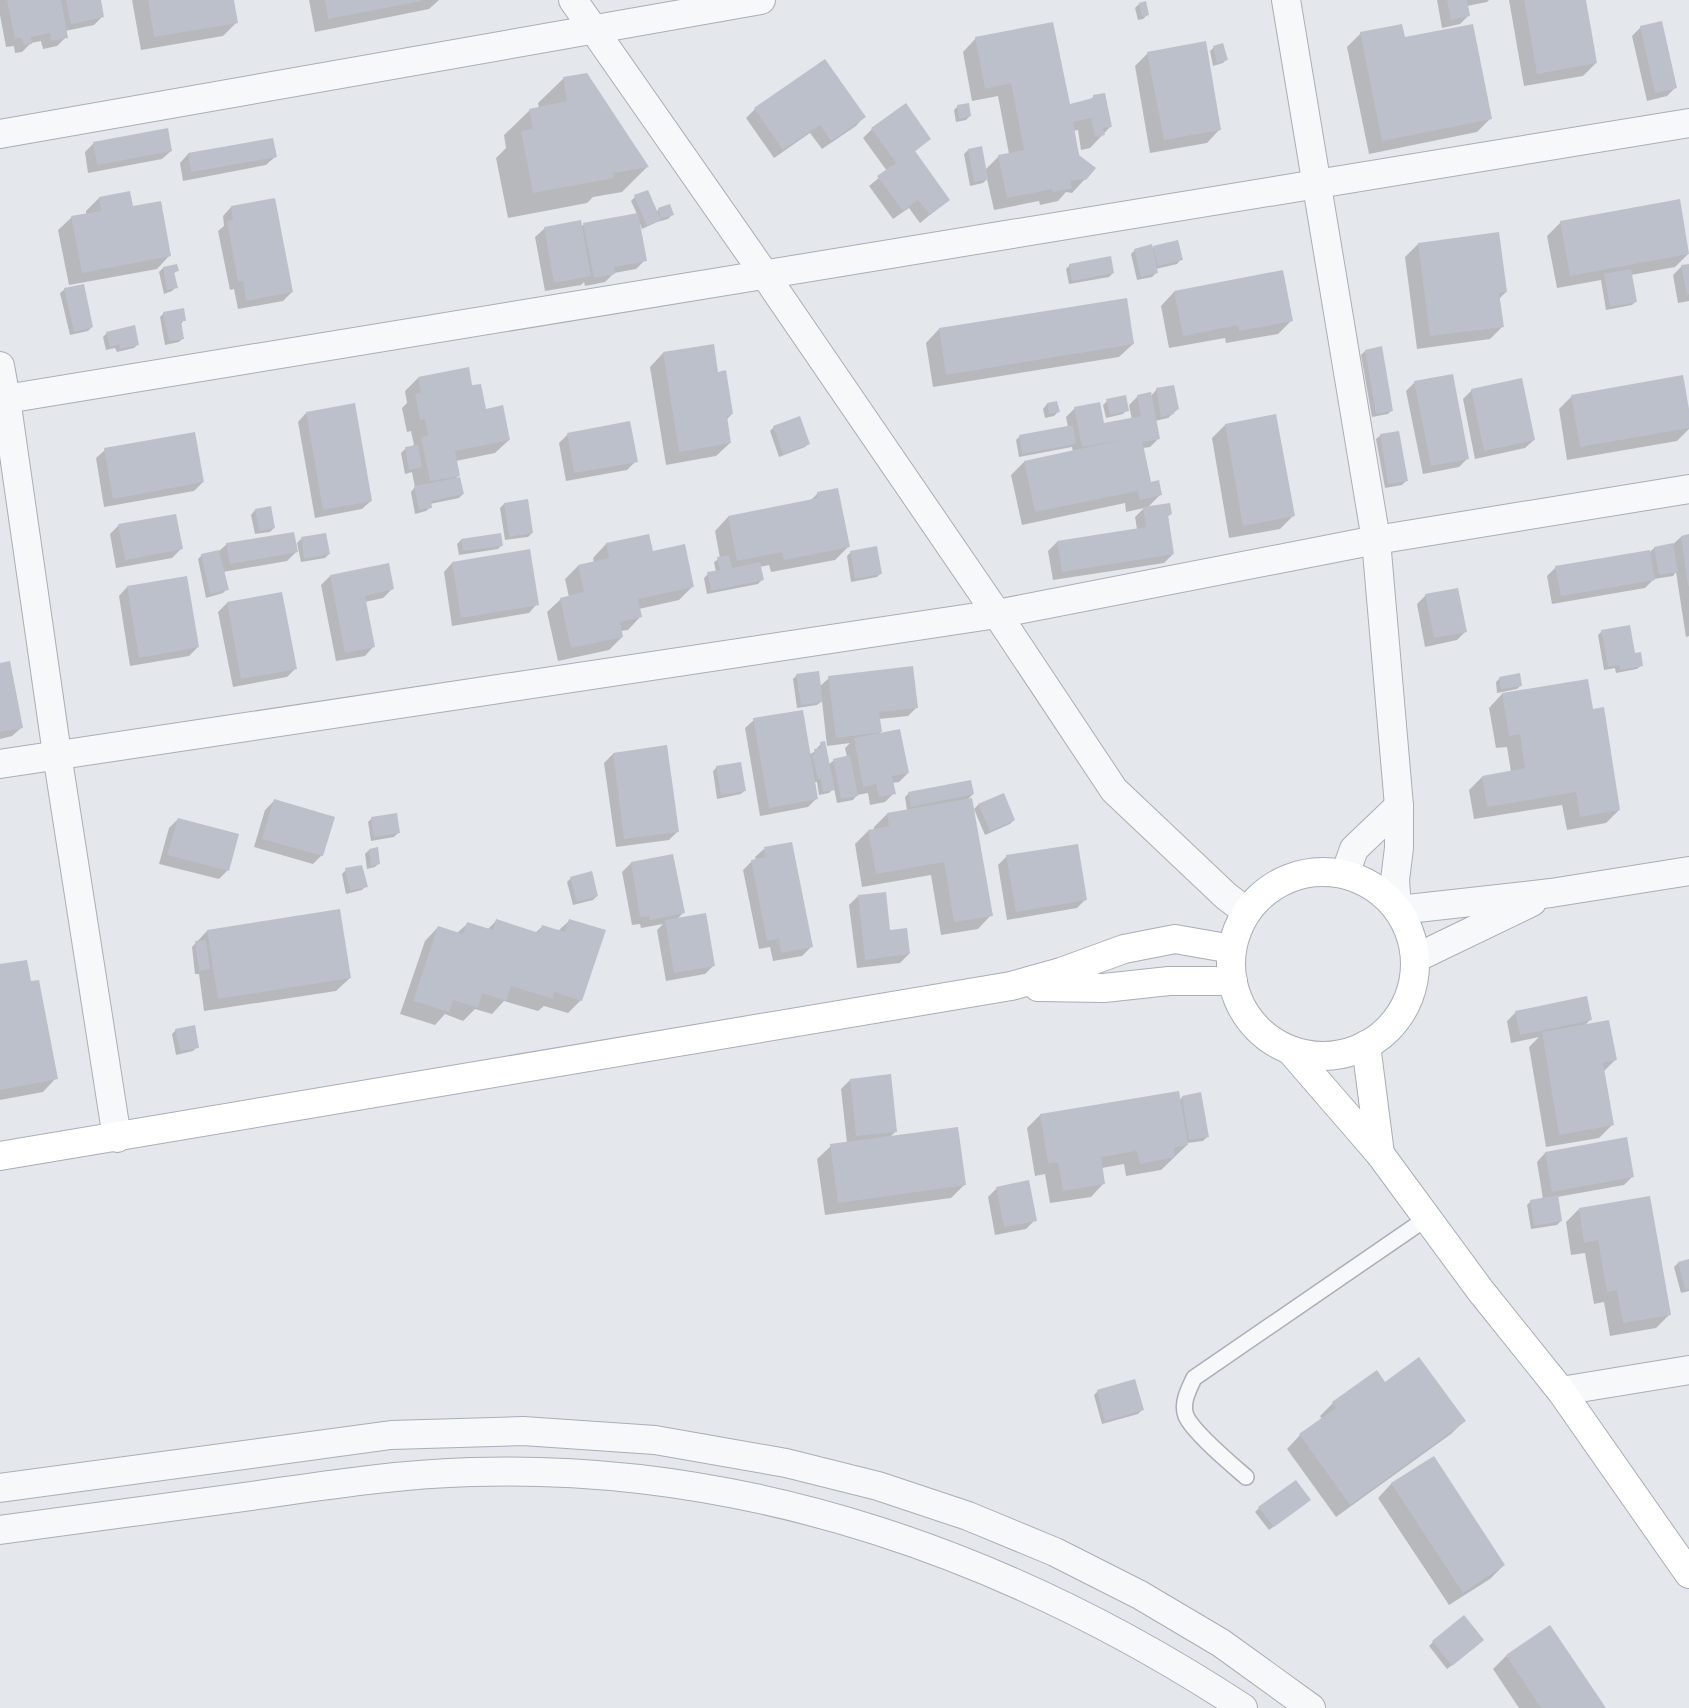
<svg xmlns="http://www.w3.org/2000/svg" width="1689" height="1708" font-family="'DM Sans',sans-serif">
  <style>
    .shadow { fill: #0003 }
    .building { fill: #bbc0ca }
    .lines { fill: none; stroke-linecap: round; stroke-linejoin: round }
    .service-casing { stroke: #a9aeb7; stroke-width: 18 }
    .minor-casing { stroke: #a9aeb7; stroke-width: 30 }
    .tertiary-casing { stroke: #a9aeb7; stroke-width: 30 }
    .secondary-casing { stroke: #a9aeb7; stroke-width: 30 }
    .service { stroke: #f7f8fa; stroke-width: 15 }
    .minor { stroke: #f7f8fa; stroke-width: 28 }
    .tertiary { stroke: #f7f8fa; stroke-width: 28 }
    .secondary { stroke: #fff; stroke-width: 28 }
  </style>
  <rect width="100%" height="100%" fill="#e4e7ec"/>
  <g class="shadow">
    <path d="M0,0H99L102,17L94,25L65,31L66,37L57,46L43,49L41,41L31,43L22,52L15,53L14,46L6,47L0,15Z"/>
    <path d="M132,0H233L237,22L223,36L141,50Z"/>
    <path d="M309,0H439L429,9L315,32Z"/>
    <path d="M1437,0H1489L1487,2L1467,6L1469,15L1460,24L1442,28Z"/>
    <path d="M1509,0H1585L1596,63L1583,76L1524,86Z"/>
    <path d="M1139,4L1147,15L1143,19L1138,20L1135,8Z"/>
    <path d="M1641,27L1676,87L1667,96L1647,101L1632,36Z"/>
    <path d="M1361,33L1404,39L1490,119L1477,132L1369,154L1347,47Z"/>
    <path d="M976,38L1069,105L1089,101L1094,96L1111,126L1090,148L1081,150L1078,130L1073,131L1085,179L1072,193L1066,192L1058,201L1040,205L1039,201L994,210L987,179L983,183L970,186L964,154L968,150L985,170L999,156L1009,154L998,96L972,101L963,52Z"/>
    <path d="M1214,47L1227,59L1223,63L1213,66L1210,51Z"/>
    <path d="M1148,53L1220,129L1207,143L1150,153L1135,66Z"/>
    <path d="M564,78L647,167L622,192L593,197L587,203L508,218L496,158L506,148L504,135L530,110L539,108L538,103Z"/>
    <path d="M958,106L970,116L966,120L956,122L954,110Z"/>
    <path d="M755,109L864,117L856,126L822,149L810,133L774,158L746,118Z"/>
    <path d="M872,129L930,139L914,152L948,200L920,223L909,208L893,219L869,186L887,171L863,138Z"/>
    <path d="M94,143L171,151L162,159L88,173L85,152Z"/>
    <path d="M188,154L275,157L266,165L183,181L180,163Z"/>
    <path d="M635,197L656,212L659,209L672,215L668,219L657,222L642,229L639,221L645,260L636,269L614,273L605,282L585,286L584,282L581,285L545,291L535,237L544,229L580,222L581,227L584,224L637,214L631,201Z"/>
    <path d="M99,198L132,208L170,255L157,269L69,285L58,230L72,217L86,214V211Z"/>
    <path d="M231,207L292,292L283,301L238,309L234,289L230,290L218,231L224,226L223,216Z"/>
    <path d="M1561,222L1688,254L1675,267L1631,275L1636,301L1632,305L1606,310L1601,280L1557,288L1547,236Z"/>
    <path d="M1418,244L1506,292L1499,299L1503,326L1490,339L1417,349L1405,257Z"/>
    <path d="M1154,247L1181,259L1177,264L1156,269V273L1152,277L1137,280L1131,254L1135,250H1152Z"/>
    <path d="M1070,265L1113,273L1109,277L1069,284L1066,269Z"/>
    <path d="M1689,265V301L1678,303L1673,275L1682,266Z"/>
    <path d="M163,268L178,270L173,274L176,287L172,291L164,294L159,272Z"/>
    <path d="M65,289L92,327L88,331L70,335L60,293Z"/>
    <path d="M1174,292L1291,321L1278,334L1226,343L1225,338L1169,348L1161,306Z"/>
    <path d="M164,313L184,320L181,324L183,338L179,342L165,345L160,317Z"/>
    <path d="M939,329L1133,344L1119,357L933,387L926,343Z"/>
    <path d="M107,333L138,344L134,348L117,352L115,348L106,350L103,337Z"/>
    <path d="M713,345L717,373L732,414L726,420L730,443L716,456L666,465L650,367L663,353Z"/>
    <path d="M1365,351L1392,410L1388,414L1372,417L1361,355Z"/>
    <path d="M418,378L471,387L485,411L509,440L495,453L456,461L459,475L454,480L463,494L459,498L430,504L431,507L426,511L415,514L411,492L415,487L412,472L405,474L401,453L405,449L414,445L411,431L407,432L402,408L407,403L405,391Z"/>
    <path d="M1415,382L1468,458L1459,467L1423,474L1406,391Z"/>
    <path d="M1157,389L1178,409L1168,418L1155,421L1159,438L1150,447L1143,448L1150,484L1161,494L1147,508L1171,514L1167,517L1173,554L1164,563L1053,580L1048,551L1057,542L1137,529L1135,517L1144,508L1126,512L1125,503L1022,525L1011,475L1024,462L1073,452L1072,447L1019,457L1016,440L1020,436L1068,427L1066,417L1075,408L1103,425L1132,420L1129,405L1138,396H1151Z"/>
    <path d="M1472,390L1534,440L1525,448L1475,459L1463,399Z"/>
    <path d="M1572,396L1689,417V429L1677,441L1567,460L1559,409Z"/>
    <path d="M1107,401L1127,410L1123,414L1106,418L1103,405Z"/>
    <path d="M1056,402L1058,412L1054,416L1045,418L1043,409L1047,404Z"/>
    <path d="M306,413L371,501L362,509L315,518L298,422Z"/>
    <path d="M1225,425L1293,516L1280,529L1229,538L1212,438Z"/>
    <path d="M774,427L809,443L805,447L779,457L770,431Z"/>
    <path d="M568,434L636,461L627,470L566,481L559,443Z"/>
    <path d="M1381,435L1406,481L1402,485L1385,488L1376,439Z"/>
    <path d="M105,450L203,482L194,491L104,507L96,458Z"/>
    <path d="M818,493L849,546L835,560L771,572L769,565L759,567L762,580L758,584L707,594L704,578L708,574L716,572L714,562L720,558L715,531L728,517L810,501Z"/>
    <path d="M504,504L532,533L528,537L505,540L500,508Z"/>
    <path d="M255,510L274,528L270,532L255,534L251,515Z"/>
    <path d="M119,525L181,549L172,558L116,568L110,534Z"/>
    <path d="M648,535L652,553L693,586L679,600L639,609L641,616L628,630L621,631L622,637L609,650L558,661L547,612L561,599L569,597L565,579L578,566L594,562L593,558L606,544Z"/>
    <path d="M1689,536V636L1686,637L1676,572L1673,576L1654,579L1645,588L1552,604L1547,576L1556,567L1649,553L1654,548L1671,545V546L1681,537Z"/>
    <path d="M301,539L329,554L325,558L301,562L297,543Z"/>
    <path d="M461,540L502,545L498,549L459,555L457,544Z"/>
    <path d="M227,544L296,552L287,561L223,572L227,589L223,593L206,598L198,559L202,555L219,551Z"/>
    <path d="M851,552L881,573L877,577L851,582L847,556Z"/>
    <path d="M452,563L537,604L529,613L452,626L444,572Z"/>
    <path d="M330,576L392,589L383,598L365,602L373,647L365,656L336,661L321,585Z"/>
    <path d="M127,587L198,647L189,656L130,666L119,596Z"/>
    <path d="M1426,595L1465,632L1457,640L1425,647L1417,604Z"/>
    <path d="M227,603L295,669L287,677L233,687L218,612Z"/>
    <path d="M1602,631L1634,655L1642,665L1637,669L1616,673L1615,668L1604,670L1598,635Z"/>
    <path d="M0,664L21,728L12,736L0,739Z"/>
    <path d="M797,675L819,687L829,678L917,707L908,716L879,719L880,734L908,773L899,782L892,783L894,793L885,802L870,805L868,793L857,795L853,800L837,803L834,788L829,793L819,795L817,782H814L817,798L808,807L760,816L745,728L754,720L809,755L817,750V748L821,744L828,765L834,760L847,757L845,748L850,743L827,746L822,701L817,705L797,708L793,679Z"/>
    <path d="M1500,678L1521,685L1517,689L1497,693L1496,682Z"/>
    <path d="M1587,681L1592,710L1619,810L1606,823L1567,830L1562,805L1474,819L1469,790L1482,777L1511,772L1507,747L1496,748L1489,708L1502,694Z"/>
    <path d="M666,747L677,832L669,840L616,847L604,763L613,754Z"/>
    <path d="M717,767L745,790L741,794L717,799L713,771Z"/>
    <path d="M909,793L973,794L967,800L991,915L978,929L941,935L931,875L862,887L855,844L868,831L874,830V827L887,814L907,810L905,797Z"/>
    <path d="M1003,794L1014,820L1010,824L985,835L974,809L978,805Z"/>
    <path d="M274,801L322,855L313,864L254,847L265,810Z"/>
    <path d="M372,818L398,833L394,837L371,841L368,822Z"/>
    <path d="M178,819L228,870L219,879L159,864L169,828Z"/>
    <path d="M764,849L811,947L802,956L773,961L770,947L759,949L743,870L752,861L756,860L755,857Z"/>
    <path d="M369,850L379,863L375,867L367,869L365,854Z"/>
    <path d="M672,856L683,913L677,919L714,965L705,974L666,981L657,930L663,924L641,928L640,924L632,925L622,872L631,863Z"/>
    <path d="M1007,856L1086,899L1077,908L1007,920L998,865Z"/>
    <path d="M346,870L366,886L362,890L346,894L342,874Z"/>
    <path d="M571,878L597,896L593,900L573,905L567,882Z"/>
    <path d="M858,896L909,954L900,963L857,968L849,905Z"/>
    <path d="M570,920L581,1000L568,1013L544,1006L538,1011L504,1001L492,1014L475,1009L463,1021L445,1014L435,1025L400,1014L425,941L438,927L457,933L467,924L488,929L496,921L535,933L543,926L558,931Z"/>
    <path d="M207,931L350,978L336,991L204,1011L199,974H195L192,947Z"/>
    <path d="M0,966L56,1078L43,1092L0,1100Z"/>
    <path d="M1516,1012L1591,1019L1584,1026L1615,1060L1603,1072L1612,1125L1599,1138L1546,1147L1529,1047L1539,1037L1511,1043L1507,1021Z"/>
    <path d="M176,1030L197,1047L193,1051L176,1055L172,1034Z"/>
    <path d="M890,1075L896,1131L890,1137L965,1184L951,1198L825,1215L817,1159L831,1146L847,1143L841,1089L850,1080Z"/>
    <path d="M1182,1097L1207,1137L1203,1141L1187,1143V1145L1161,1170L1126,1176L1124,1164L1102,1168L1104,1183L1091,1197L1050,1203L1045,1174L1035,1176L1027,1128L1040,1115L1180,1100Z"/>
    <path d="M1545,1153L1633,1176L1624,1185L1557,1197L1561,1221L1557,1225L1531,1229L1527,1205L1531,1201L1543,1199L1537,1162Z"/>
    <path d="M997,1188L1035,1220L1026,1229L995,1235L988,1197Z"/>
    <path d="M1579,1209L1670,1314L1656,1328L1610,1336L1604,1302L1594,1304L1585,1253L1571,1255L1566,1222Z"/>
    <path d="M1689,1260V1291L1681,1293L1674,1267L1678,1263Z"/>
    <path d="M1098,1391L1142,1410L1138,1414L1102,1424L1094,1395Z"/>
    <path d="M1333,1403L1464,1421L1451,1434L1336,1517L1287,1449L1300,1435L1322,1419L1320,1416Z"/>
    <path d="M1433,1457L1504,1565L1490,1579L1449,1605L1378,1498L1391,1484Z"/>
    <path d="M1305,1504L1269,1530L1255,1512L1259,1508Z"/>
    <path d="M1433,1642L1479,1644L1447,1669L1429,1646Z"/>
    <path d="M1506,1656L1605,1708H1519L1493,1669Z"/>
  </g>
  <g class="building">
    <path d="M7,0H61L68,38L51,41L50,33L31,37L32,44L24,45L22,38L15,39Z"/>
    <path d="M66,0H101L104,17L71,24Z"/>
    <path d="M148,0H234L238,23L154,37Z"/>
    <path d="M325,0H421V1L328,19Z"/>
    <path d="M1447,0H1467L1470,16L1451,20Z"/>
    <path d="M1524,0H1586L1597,63L1537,74Z"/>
    <path d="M1146,1L1149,15L1142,17L1139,3Z"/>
    <path d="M1662,21L1677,88L1655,93L1640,26Z"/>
    <path d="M1053,22L1070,104L1093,98V95L1105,93L1112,127L1103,128L1105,135L1095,137L1091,118L1073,122L1079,155L1096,168L1086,180L1084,179L1070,181L1072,188L1053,192L1052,189L1007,198L998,155L1024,150L1011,83L985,89L975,37Z"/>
    <path d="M1402,24L1405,37L1473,24L1492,119L1382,141L1360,32Z"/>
    <path d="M1206,41L1221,130L1164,140L1147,52Z"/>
    <path d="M1223,43L1228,60L1217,63L1213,46Z"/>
    <path d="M825,59L866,117L831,141L820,125L783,150L754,108Z"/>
    <path d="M587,73L649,167L613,173L614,178L533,193L521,131L533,129L529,109L567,101L563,77Z"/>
    <path d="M906,103L931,139L915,151L950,200L930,215L918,200L903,211L877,176L896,163L871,128Z"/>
    <path d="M969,103L971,116L959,119L957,105Z"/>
    <path d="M168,128L172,151L97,165L93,142Z"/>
    <path d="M273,138L277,157L191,172L188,153Z"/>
    <path d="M982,146L988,179L974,182L968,149Z"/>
    <path d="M648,190L661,220L647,226L634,195Z"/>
    <path d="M130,191L133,206L161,201L171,256L82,273L71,216L101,211L99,197Z"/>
    <path d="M275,198L293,292L246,301L243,281L238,282L227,221L233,220L231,206Z"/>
    <path d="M1680,199L1689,254L1570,276L1560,221Z"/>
    <path d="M670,204L674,215L661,218L658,208Z"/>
    <path d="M638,213L647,261L614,267L615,274L594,278L583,223Z"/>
    <path d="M581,220L591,276L554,283L544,227Z"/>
    <path d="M1499,232L1507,292L1499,293L1504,327L1430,336L1418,243Z"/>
    <path d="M1178,240L1183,260L1158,266L1153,246Z"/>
    <path d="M1152,244L1158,273L1141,277L1134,249Z"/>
    <path d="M1111,256L1114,273L1072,281L1069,264Z"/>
    <path d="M177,264L179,271L174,272L178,288L167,290L163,267Z"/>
    <path d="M1689,264V294L1687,295L1681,265Z"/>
    <path d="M1631,269L1637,302L1610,307L1604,274Z"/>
    <path d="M1283,270L1293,321L1239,331L1238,325L1183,336L1174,291Z"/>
    <path d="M84,284L93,327L74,332L64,288Z"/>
    <path d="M1127,298L1134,344L946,375L939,328Z"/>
    <path d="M184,308L186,321H181L184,339L169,341L163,312Z"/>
    <path d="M135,325L139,345L120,349L119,344L110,347L106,332Z"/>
    <path d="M714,344L718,372L726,370L733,414L727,416L731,443L679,452L663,352Z"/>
    <path d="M1382,346L1393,411L1376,414L1365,350Z"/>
    <path d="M469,367L472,385L481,384L486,409L503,405L510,440L455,451L460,476L430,481L421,437L428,436L425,419L420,420L415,394L421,393L418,377Z"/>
    <path d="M1453,374L1469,459L1431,466L1414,381Z"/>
    <path d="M1683,375L1689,409V428L1580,447L1571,395Z"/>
    <path d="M1522,378L1535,440L1484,451L1471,389Z"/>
    <path d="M1174,385L1179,409L1174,411V414L1161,417L1156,388Z"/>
    <path d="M1151,392L1160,439L1143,442L1141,435L1151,482L1159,480L1162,495L1140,500L1138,491L1035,512L1024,461L1121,440L1082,447L1074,407L1100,402L1104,423L1141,416L1137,395Z"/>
    <path d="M1126,395L1129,411L1110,415L1106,399Z"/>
    <path d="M1057,401L1060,412L1049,414L1047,403Z"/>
    <path d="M355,403L372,501L323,510L306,412Z"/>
    <path d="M1276,414L1295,516L1243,526L1225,424Z"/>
    <path d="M800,416L810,444L783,454L773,426Z"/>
    <path d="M630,421L638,462L574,473L567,433Z"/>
    <path d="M1073,425L1076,444L1022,454L1019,435Z"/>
    <path d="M1399,431L1408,481L1388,484L1380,434Z"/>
    <path d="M195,432L204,482L113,499L104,448Z"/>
    <path d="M418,445L422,467L409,470L405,447Z"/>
    <path d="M460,477L464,494L431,501L432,508L419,510L414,486Z"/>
    <path d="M838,488L850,547L784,560L782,552L737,561L728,516L818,498L817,492Z"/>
    <path d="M528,499L533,533L509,537L504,503Z"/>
    <path d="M1170,503L1172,514L1168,515L1174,554L1062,572L1057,541L1146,527L1143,507Z"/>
    <path d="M271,506L275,528L259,531L255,509Z"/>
    <path d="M176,514L183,549L125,560L118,524Z"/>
    <path d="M294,532L298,552L230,564L226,543Z"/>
    <path d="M326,533L330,554L304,559L301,537Z"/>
    <path d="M501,533L503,546L463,551L461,539Z"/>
    <path d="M649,534L653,551L685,544L694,587L638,599L642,617L620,622L623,637L571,648L560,598L584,592L578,565L609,558L606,543Z"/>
    <path d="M1689,534V586H1688L1681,536Z"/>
    <path d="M1673,543L1678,572L1659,575L1654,547Z"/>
    <path d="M877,546L882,574L855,579L850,551Z"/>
    <path d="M530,549L539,605L461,618L452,562Z"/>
    <path d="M219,550L229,590L210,594L201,554Z"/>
    <path d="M1650,550L1655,580L1561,596L1555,566Z"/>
    <path d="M729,555L732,568L760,562L764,580L711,591L707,572L720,570L717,557Z"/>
    <path d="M389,563L394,589L365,596L375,647L345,653L330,575Z"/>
    <path d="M187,576L199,647L139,658L127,586Z"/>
    <path d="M1458,588L1467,632L1434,638L1425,594Z"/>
    <path d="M282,592L297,669L241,679L227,602Z"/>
    <path d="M1630,625L1635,653L1641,652L1643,666L1620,670L1619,665L1608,667L1601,630Z"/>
    <path d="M10,661L23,728L0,732V663Z"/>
    <path d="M913,666L918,708L879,712L882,732L836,738L828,676Z"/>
    <path d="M819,671L823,702L801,705L796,674Z"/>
    <path d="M1520,673L1522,686L1501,689L1499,677Z"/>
    <path d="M1588,679L1593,709L1604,707L1620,810L1580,817L1576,792L1487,807L1482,776L1525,768L1520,734L1509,736L1502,693Z"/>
    <path d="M803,710L818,799L769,808L753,718Z"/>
    <path d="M900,729L909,773L892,776L896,794L879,797L876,784L863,787L854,738Z"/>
    <path d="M825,741L835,790L823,792L821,779H818L812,755H815L814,749L821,748L820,742Z"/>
    <path d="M667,745L679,832L624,839L613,753Z"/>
    <path d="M850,755L858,796L841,799L833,759Z"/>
    <path d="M741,762L746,791L721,795L716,766Z"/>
    <path d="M971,780L974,794L911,807L908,792Z"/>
    <path d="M1004,793L1015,820L990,831L978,804Z"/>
    <path d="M972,798L993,916L954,922L944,862L876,874L868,830L889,826L887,813Z"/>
    <path d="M274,799L335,817L323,856L262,839Z"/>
    <path d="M397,813L400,833L374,837L371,817Z"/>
    <path d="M178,818L239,834L229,871L167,855Z"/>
    <path d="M792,842L813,947L781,953L779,939L767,941L751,860L765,857L764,847Z"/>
    <path d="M1078,844L1087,900L1016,912L1006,855Z"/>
    <path d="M378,847L380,864L371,866L369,849Z"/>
    <path d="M673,854L685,913L650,920L649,916L640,917L631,862Z"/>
    <path d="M362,865L368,887L350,891L345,868Z"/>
    <path d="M592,871L598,896L577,902L570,877Z"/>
    <path d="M886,892L890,930L907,928L910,954L865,960L858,895Z"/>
    <path d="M340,909L351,978L218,999L207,930Z"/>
    <path d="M706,913L715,966L674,973L665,920Z"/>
    <path d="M496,919L539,933L542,925L565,932L569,919L606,930L582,1001L554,992L553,999L511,986L506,1001L482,993L478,1008L453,1000L449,1012L413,1001L438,926L463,934L467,922L493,930Z"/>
    <path d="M206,940L210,969L199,971L195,941Z"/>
    <path d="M27,960L31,981L39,980L58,1079L0,1090V964Z"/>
    <path d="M1587,996L1592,1020L1520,1035L1515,1011Z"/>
    <path d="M1609,1020L1617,1060L1603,1063L1614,1125L1559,1135L1542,1032Z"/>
    <path d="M195,1025L199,1048L180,1051L175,1029Z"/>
    <path d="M891,1074L897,1132L856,1136L850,1079Z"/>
    <path d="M1179,1091L1188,1145L1174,1148L1175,1157L1140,1164L1137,1151L1101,1157L1105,1184L1063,1191L1058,1162L1048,1163L1040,1114Z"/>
    <path d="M1201,1092L1209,1137L1189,1140L1182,1096Z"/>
    <path d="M958,1127L966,1185L838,1203L830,1144Z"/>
    <path d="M1627,1137L1634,1177L1552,1192L1545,1152Z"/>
    <path d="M1029,1180L1037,1221L1004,1227L996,1187Z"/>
    <path d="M1558,1195L1562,1221L1534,1226L1530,1200Z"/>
    <path d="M1650,1196L1671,1315L1623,1323L1617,1290L1607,1292L1598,1240L1584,1243L1579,1208Z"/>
    <path d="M1689,1259V1289L1685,1290L1678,1262Z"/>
    <path d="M1419,1357L1466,1421L1350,1505L1299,1434L1336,1408L1332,1402L1377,1370L1385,1382Z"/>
    <path d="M1135,1379L1144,1410L1105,1421L1097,1390Z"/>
    <path d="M1434,1456L1505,1565L1463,1593L1391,1483Z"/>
    <path d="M1296,1480L1311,1500L1274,1527L1258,1507Z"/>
    <path d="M1464,1615L1484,1640L1452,1666L1432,1641Z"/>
    <path d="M1550,1625L1606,1708H1541L1506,1655Z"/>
  </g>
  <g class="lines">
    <g class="service-casing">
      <path id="service" d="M1246,1477C1231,1464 1193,1432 1186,1416C1181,1403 1189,1389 1194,1378L1427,1218"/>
    </g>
    <g class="minor-casing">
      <g id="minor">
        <path d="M1286,0L1376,540L1399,806V848L1395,880L1397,907"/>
        <path d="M0,134L761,0"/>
        <path d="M0,366L6,399L57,754L117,1138"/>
        <path d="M0,400L1689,123"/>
        <path d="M0,764L997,614L1376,540L1689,489"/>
        <path d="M1345,874L1354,849L1399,806"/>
        <path d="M1561,1391L1689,1370"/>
      </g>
    </g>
    <g class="tertiary-casing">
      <g id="tertiary">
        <path d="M573,0L765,275L997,614L1114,790L1226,896L1247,912"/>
        <path d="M1399,910L1551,893L1689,871"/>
        <path d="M1416,958L1532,902"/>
        <path d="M0,1488L391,1435L523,1431L655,1440L786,1463L878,1486L968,1516L1055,1552L1140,1595L1221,1643L1311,1708"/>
        <path d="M0,1530C86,1518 172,1507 258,1495C329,1485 399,1474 471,1472C749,1463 1013,1557 1243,1708"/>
      </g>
    </g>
    <g class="secondary-casing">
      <g id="secondary">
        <circle cx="1323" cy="964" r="92"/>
        <path d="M1038,987L1104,988L1169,981H1233"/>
        <path d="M1366,1045L1380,1154"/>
        <path d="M1290,1050L1380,1154L1480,1290L1561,1391L1689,1574"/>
        <path d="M0,1156L1011,986L1061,972L1124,949L1175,939L1232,949"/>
      </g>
    </g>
    <use href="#service" class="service"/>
    <use href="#minor" class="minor"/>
    <use href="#tertiary" class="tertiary"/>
    <use href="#secondary" class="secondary"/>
  </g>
</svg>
